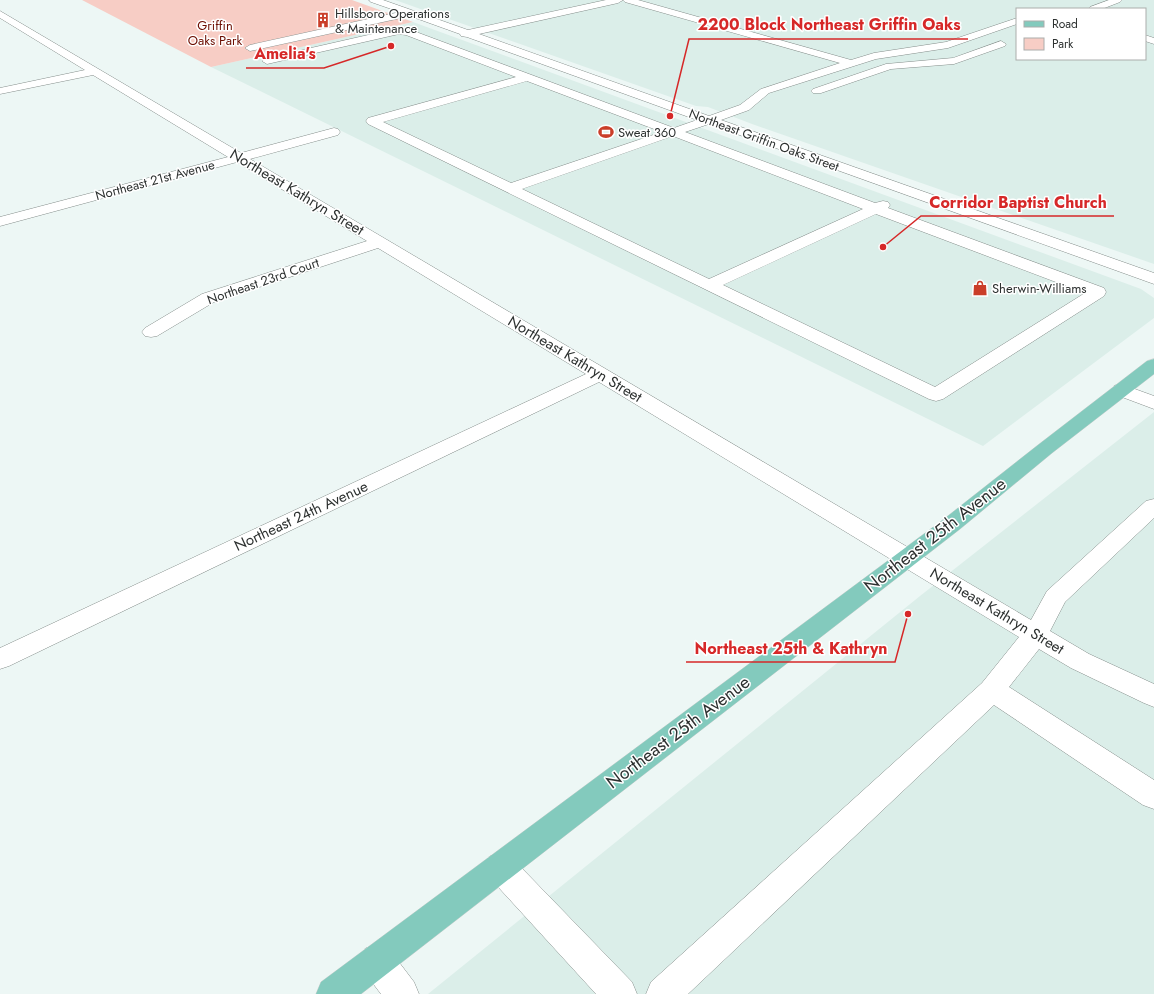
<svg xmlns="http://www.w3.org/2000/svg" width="1154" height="994" font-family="Jost,sans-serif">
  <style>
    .built { fill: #dbeee9; fill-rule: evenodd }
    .green { fill: #f7cdc5 }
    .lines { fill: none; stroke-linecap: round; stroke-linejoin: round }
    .minor-casing { stroke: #858e8b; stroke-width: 1 }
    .major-casing { stroke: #d1d2d1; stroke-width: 1 }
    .minor { fill: #fff; fill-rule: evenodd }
    .major { fill: #83cabd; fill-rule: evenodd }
    .labels { text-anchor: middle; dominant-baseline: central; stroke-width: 3; stroke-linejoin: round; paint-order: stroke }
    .far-poi-label { font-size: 13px; fill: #2d3130; stroke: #fff; text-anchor: start }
    .far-park-label { font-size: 13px; fill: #6c0d01; stroke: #fff }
    .far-street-label { font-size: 13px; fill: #2d3130; stroke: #fff }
    .street-label { font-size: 15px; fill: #2d3130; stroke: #fff }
    .near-street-label { font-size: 18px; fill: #2d3130; stroke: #fff }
    .leader { fill: none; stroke: #d62828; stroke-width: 1.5 }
    .callout-dot { fill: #d62828; stroke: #fff; stroke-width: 1.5 }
    .callout-label { font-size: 16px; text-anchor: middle; font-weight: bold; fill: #d62828; stroke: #fff; stroke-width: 3; stroke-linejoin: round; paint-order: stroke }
  </style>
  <rect width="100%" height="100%" fill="#edf7f5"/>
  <g class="built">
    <path d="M395,0H1154V264L752,124L708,107L696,106ZM1017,9H1145V59H1017Z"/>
    <path d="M413,22L1141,289L1154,298V318L983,446L211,67Z"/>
    <path d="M1154,412V994H428L920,596Z"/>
  </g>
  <path class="green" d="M82,0H352L413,22L211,67Z"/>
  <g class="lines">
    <g class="minor-casing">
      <g id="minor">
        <path d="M369,0H383L468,30L606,0H623L618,3L479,34L709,116L740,105L761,89L840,63L625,2L623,0H638L851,60L874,53L946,42L1017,18V24L948,48L876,59L769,93L749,110L721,120L1154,273V284L709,124L685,132L875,203L883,201L888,202L890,205L888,208L1104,288L1106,292L1104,296L943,399L936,401L929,399L368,124L366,121L368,118L516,77L406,35L399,34L267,64L262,61L267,58L399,28L408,29L674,128L697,120L467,37L461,36L460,34L410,16L250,51L245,48L250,45L400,12L371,2ZM527,81L662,132L511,183L383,122ZM673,136L863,209L709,279L522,189ZM876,214L1085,293L935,387L723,285Z"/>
        <path d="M1109,0H1122L1120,2L1102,9H1088L1090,7Z"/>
        <path d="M0,11L241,153L334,128L338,129L340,132L338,135L250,159L1031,620L1047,591L1146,501L1154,499V518L1065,602L1050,631L1089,654L1154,684V707L1144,703L1071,668L1039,649L1009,687L1154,780V809L1143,805L994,705L688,994H646L651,982L982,683L1019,637L599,382L9,666L0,669V648L586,374L378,248L214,302L157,336L151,337L145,336L142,332L145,328L202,294L367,241L237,162L0,226V217L228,157L93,75L0,94V88L85,70L0,18Z"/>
        <path d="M1145,35L1154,38V44L1145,41Z"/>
        <path d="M1001,41L1006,44L1005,46L954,64L891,69L821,93H813L811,91L813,89L886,64L953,58Z"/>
        <path d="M1121,384L1154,396V409L1114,394L1111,390L1114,386Z"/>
        <path d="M500,853L511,857L632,982L637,994H596L489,877L484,867L489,857Z"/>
        <path d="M377,944L389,949L414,982L419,994H381L365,973L360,961L365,949Z"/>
      </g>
    </g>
    <g class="major-casing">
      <path id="major" d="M1154,359V374L1052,453L960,529L361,994H316L321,982L944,519L1038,445L1147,361Z"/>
    </g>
    <use href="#minor" class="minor"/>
    <use href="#major" class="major"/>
  </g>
  <defs>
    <g id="building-bare" transform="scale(1.2)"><path d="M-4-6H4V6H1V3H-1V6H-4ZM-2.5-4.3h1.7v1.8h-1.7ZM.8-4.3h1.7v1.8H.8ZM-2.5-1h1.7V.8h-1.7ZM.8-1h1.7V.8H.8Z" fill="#ca3e29" stroke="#fff" stroke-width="2.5" paint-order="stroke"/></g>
    <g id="stadium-bare" transform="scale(1.2)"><path d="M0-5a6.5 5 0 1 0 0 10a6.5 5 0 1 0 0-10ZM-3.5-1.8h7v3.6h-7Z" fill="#ca3e29" stroke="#fff" stroke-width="2.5" paint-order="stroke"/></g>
    <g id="shop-bare" transform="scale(1.2)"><path d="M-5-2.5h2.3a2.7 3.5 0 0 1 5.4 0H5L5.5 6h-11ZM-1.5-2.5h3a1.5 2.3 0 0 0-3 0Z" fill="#ca3e29" stroke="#fff" stroke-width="2.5" paint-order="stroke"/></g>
  </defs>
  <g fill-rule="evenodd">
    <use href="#building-bare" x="323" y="20"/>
    <use href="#stadium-bare" x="606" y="132"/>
    <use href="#shop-bare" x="980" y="288"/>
  </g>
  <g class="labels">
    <g class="far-poi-label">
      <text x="335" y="13">Hillsboro Operations<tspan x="335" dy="15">&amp; Maintenance</tspan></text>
      <text x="618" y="132">Sweat 360</text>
      <text x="992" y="288">Sherwin-Williams</text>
    </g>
    <g class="far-park-label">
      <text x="215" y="25">Griffin<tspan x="215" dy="15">Oaks Park</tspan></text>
    </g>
    <g class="far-street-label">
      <text transform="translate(764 140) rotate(20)">Northeast Griffin Oaks Street</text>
      <text transform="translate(155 180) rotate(-15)">Northeast 21st Avenue</text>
      <text transform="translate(263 281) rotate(-19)">Northeast 23rd Court</text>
    </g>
    <g class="street-label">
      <text transform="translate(297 192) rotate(31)">Northeast Kathryn Street</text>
      <text transform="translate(575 359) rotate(31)">Northeast Kathryn Street</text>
      <text transform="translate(301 516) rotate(-25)">Northeast 24th Avenue</text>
      <text transform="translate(997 611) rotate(31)">Northeast Kathryn Street</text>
    </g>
    <g class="near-street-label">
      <text transform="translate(935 535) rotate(-38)">Northeast 25th Avenue</text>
      <text transform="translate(678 732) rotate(-37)">Northeast 25th Avenue</text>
    </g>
  </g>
  <path class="leader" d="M670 116L689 39H968M391 46L324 68H246M883 247L921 216H1114M908 614L895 662H686"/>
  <g class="callout-dot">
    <circle cx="670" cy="116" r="4"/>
    <circle cx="391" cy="46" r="4"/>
    <circle cx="883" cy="247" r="4"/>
    <circle cx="908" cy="614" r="4"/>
  </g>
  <g class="callout-label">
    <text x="829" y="30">2200 Block Northeast Griffin Oaks</text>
    <text x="285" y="59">Amelia's</text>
    <text x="1018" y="208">Corridor Baptist Church</text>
    <text x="791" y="654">Northeast 25th &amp; Kathryn</text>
  </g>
  <rect x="1016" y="8" width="130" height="52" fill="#ffffff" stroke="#abadac"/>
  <rect x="1024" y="21" width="20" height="6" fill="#83cabd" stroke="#abadac"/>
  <text x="1052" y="28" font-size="12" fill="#2d3130">Road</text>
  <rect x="1024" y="38" width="20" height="12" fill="#f7cdc5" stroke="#abadac"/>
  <text x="1052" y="48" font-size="12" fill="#2d3130">Park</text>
</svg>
